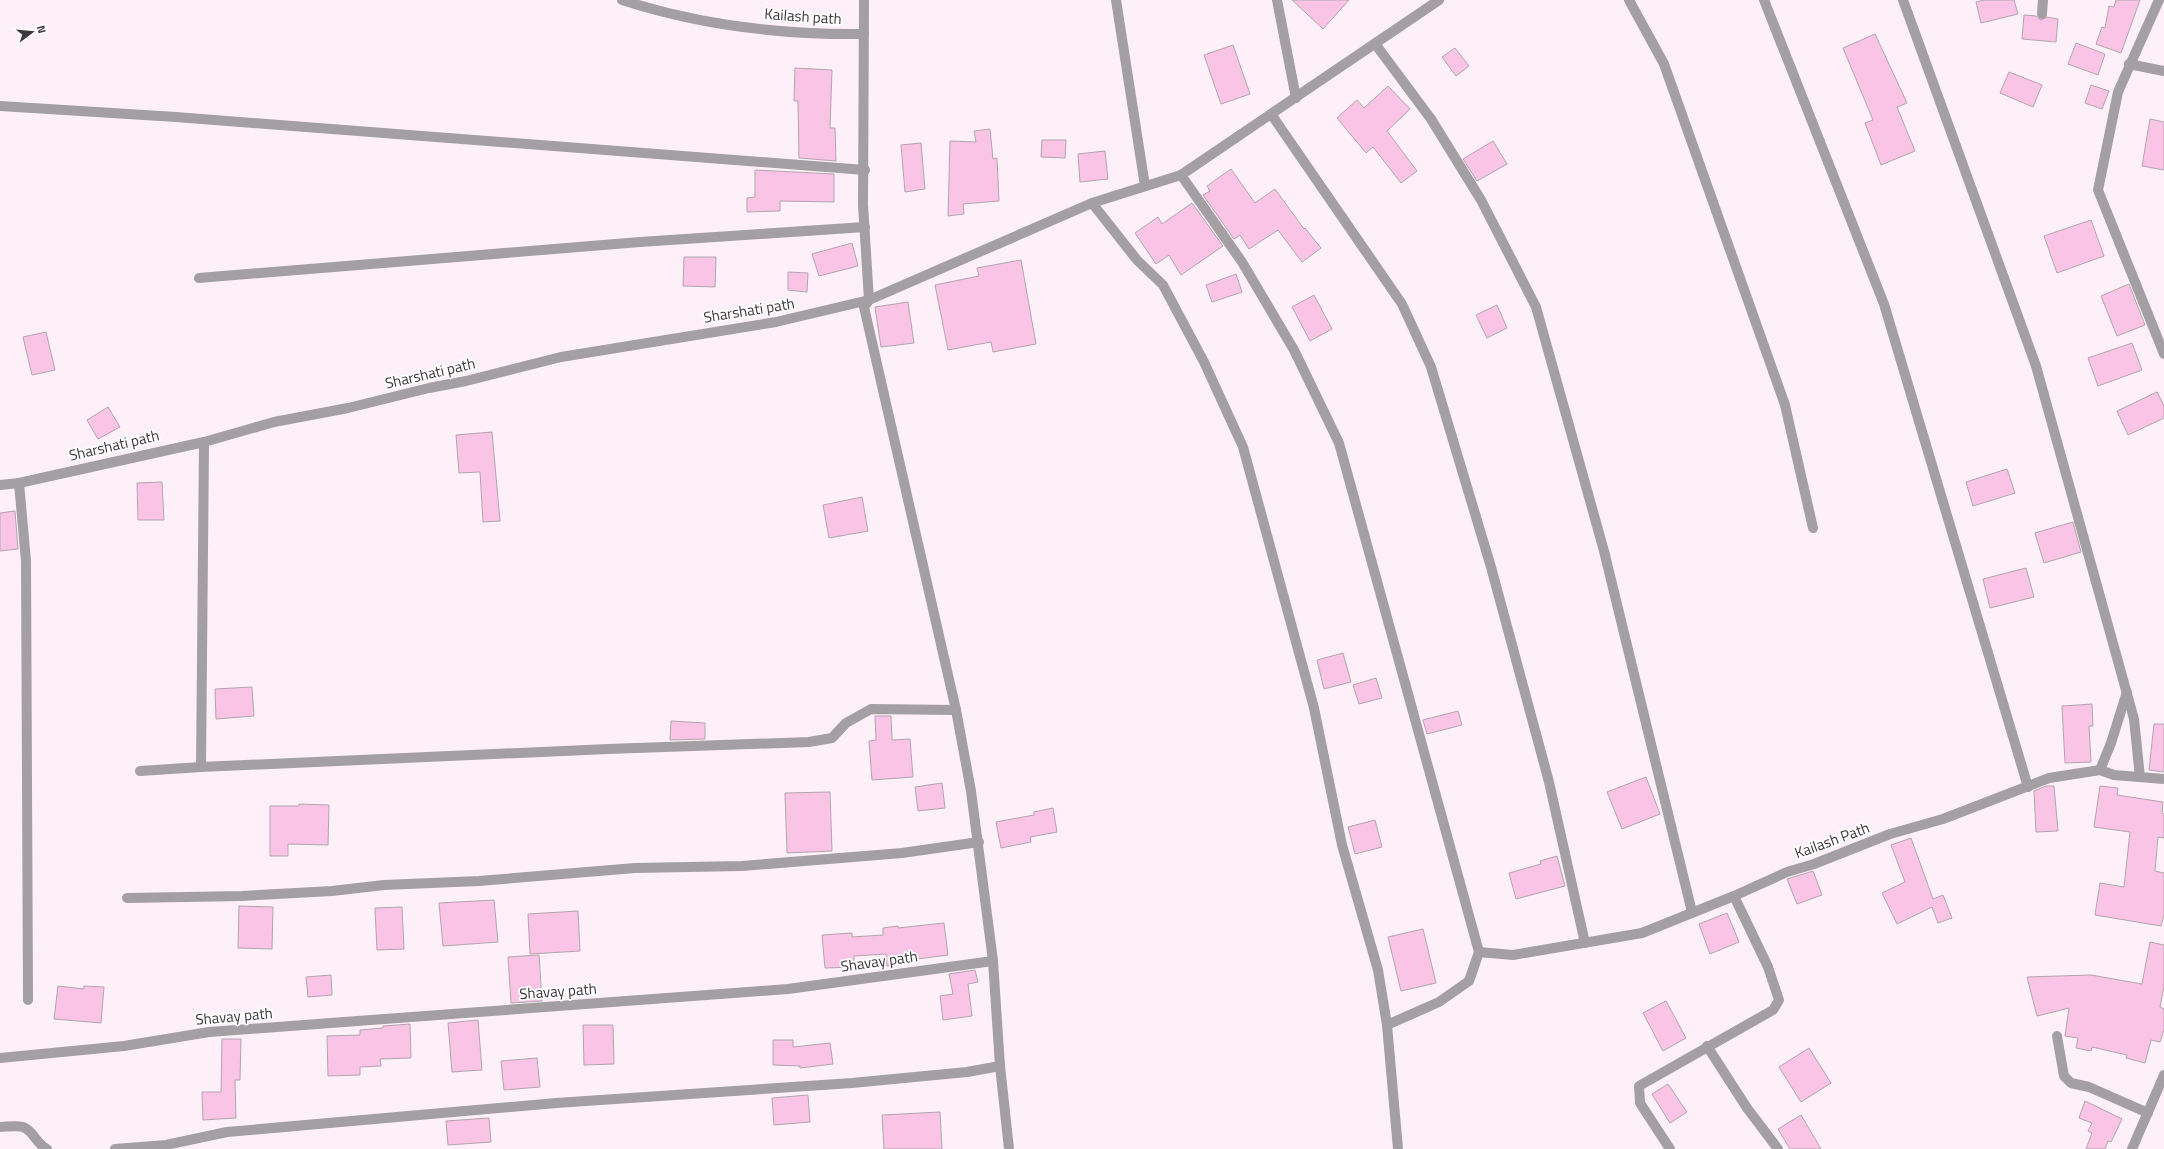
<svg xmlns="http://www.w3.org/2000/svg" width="2164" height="1149" font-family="'Titillium Web',sans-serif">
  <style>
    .building { fill: #f9c4e5; stroke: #b2a5ad }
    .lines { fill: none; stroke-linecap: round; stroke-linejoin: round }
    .street { stroke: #a49fa2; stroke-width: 10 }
    .labels { text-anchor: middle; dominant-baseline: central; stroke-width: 3.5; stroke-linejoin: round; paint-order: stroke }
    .street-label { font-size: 15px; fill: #3c373a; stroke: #fff }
  </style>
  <rect width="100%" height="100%" fill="#fef0f8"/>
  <g class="building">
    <path d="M1292,0H1349L1323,29Z"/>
    <path d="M1984,0H2014L2018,14L1981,23L1976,2Z"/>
    <path d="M2116,0H2140L2121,53L2096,44L2102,27L2105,28L2109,6L2114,7Z"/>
    <path d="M2024,15L2036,16L2041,20L2047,17L2058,19L2056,42L2022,39Z"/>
    <path d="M1875,34L1907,103L1897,107L1915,151L1881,165L1865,123L1873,120L1843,48Z"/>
    <path d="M2076,43L2105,54L2098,75L2068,64Z"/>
    <path d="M1233,45L1250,94L1221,104L1204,55Z"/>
    <path d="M1455,48L1469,66L1456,76L1442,57Z"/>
    <path d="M795,68L832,70L830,128H835L836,161L799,158L798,101H794Z"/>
    <path d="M2009,72L2042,85L2033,107L2000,93Z"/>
    <path d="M2091,85L2109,91L2102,109L2085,103Z"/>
    <path d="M1388,86L1410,109L1387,131L1417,171L1401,183L1373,147L1366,153L1337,118L1357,100L1364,108Z"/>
    <path d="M2150,119L2164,122V170L2142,166Z"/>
    <path d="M990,129L993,159L997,158L999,201L963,204L964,214L948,216L950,141L976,142L974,131Z"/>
    <path d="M1042,140H1066L1065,158L1041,157Z"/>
    <path d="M1493,141L1507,164L1477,181L1463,159Z"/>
    <path d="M921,143L925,189L905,192L901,145Z"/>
    <path d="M1105,151L1108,179L1080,182L1078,154Z"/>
    <path d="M1231,169L1255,203L1275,189L1304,229L1305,228L1321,248L1302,262L1278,230L1249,249L1240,235L1234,239L1203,195L1210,191L1207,186Z"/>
    <path d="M755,170L834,174V202L780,201V211L747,212V198L755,197Z"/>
    <path d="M1192,203L1223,246L1181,275L1169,255L1156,264L1135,233L1158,217L1162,224Z"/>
    <path d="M2091,220L2104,256L2057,273L2044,236Z"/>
    <path d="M852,243L858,266L819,276L812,254Z"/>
    <path d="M684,257H716L715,287L683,286Z"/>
    <path d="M1021,260L1036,344L993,352L991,342L948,350L935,285L979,276L977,268Z"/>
    <path d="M788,272L808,273L807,292L788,290Z"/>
    <path d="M1236,274L1242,292L1212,302L1206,285Z"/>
    <path d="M2129,284L2145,325L2117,336L2101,296Z"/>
    <path d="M1314,295L1332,329L1310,341L1292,307Z"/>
    <path d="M908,302L914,343L881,347L875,307Z"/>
    <path d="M1497,305L1507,328L1487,338L1476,315Z"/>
    <path d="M46,332L55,370L32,375L23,337Z"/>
    <path d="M2132,343L2142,370L2098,386L2088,358Z"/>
    <path d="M2157,392L2164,406V418L2128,435L2117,411Z"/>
    <path d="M108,407L120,427L98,439L87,420Z"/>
    <path d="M492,432L500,521L483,522L480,472L459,473L456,435Z"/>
    <path d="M2007,469L2015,493L1973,506L1966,482Z"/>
    <path d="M162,482L164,520H138L137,483Z"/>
    <path d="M862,497L868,531L829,538L823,505Z"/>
    <path d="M15,511L18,549L0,551V513Z"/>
    <path d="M2073,522L2081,552L2044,563L2035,533Z"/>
    <path d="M2026,568L2034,597L1990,608L1983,579Z"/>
    <path d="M1343,653L1351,682L1324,689L1317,660Z"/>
    <path d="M1376,678L1382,698L1359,704L1353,685Z"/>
    <path d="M252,687L254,716L216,719L215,689Z"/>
    <path d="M2092,704L2093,726H2089L2091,762L2065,763L2062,706Z"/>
    <path d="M1458,711L1462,725L1427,734L1423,720Z"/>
    <path d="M875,716H891L892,740L910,739L913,777L872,780L869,741L876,740Z"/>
    <path d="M671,721L705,723V739L670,740Z"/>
    <path d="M2154,724H2164V772L2149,770Z"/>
    <path d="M1646,777L1660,814L1622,829L1607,792Z"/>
    <path d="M942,783L945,808L918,811L915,787Z"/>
    <path d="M2046,786H2054L2058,831L2036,832L2034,791Z"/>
    <path d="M2100,786L2118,788L2117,795L2163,802L2162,813L2164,814V838L2158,837L2155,871L2164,873V915L2161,926L2095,915L2100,883L2124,887L2130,832L2094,827Z"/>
    <path d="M830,792L832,851L787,853L785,793Z"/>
    <path d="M299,804L329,805L328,845L288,844V856H270V806H299Z"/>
    <path d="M1053,808L1057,832L1030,837L1031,842L1001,848L996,822L1034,815V812Z"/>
    <path d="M1375,820L1382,847L1355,854L1348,827Z"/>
    <path d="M1911,838L1933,899L1943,895L1952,918L1938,923L1932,907L1897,924L1882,893L1905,882L1891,845Z"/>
    <path d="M1557,856L1565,886L1516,899L1509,873L1541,864L1540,861Z"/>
    <path d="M1813,871L1822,895L1797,904L1787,879Z"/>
    <path d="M494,900L498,942L443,946L439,903Z"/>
    <path d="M239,906L273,907L272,949L238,948Z"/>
    <path d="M402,907L404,949L377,950L375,908Z"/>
    <path d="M578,911L580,951L530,954L528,914Z"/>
    <path d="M1727,913L1739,942L1710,954L1699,924Z"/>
    <path d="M944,923L948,955L902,961V964L887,966L886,954L854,956V967L825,968L822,935L852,933V937L883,935V928L898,926V928Z"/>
    <path d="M1423,929L1436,983L1401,991L1388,937Z"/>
    <path d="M2150,942L2164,945V986L2160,1007L2164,1009V1030L2160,1042L2151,1040L2145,1063L2126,1058L2127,1055L2092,1047L2091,1051L2076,1048L2078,1038L2065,1036L2069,1008L2037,1016L2027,977L2091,975L2142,984Z"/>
    <path d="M539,955L542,1001L511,1003L508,957Z"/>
    <path d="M975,970L978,982L968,984L972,1016L943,1020L940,996L953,994L949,974Z"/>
    <path d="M331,975L332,995L308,997L306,977Z"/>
    <path d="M58,986L84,989V986L104,987L101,1023L54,1019Z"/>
    <path d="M1666,1001L1686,1038L1663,1051L1643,1013Z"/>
    <path d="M478,1020L482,1070L452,1072L448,1023Z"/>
    <path d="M410,1024L411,1058L380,1059L381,1066L360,1067V1075L328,1076L327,1036L360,1035V1030L383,1028V1026Z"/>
    <path d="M583,1025H613L614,1064L584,1065Z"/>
    <path d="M222,1039H241L240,1080H235L236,1118L203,1120L202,1092H221Z"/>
    <path d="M773,1040H793V1047L830,1043L833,1064L800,1068V1066L773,1065Z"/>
    <path d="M1809,1048L1831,1083L1801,1102L1779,1067Z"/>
    <path d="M537,1058L540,1087L504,1090L501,1061Z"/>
    <path d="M1668,1084L1687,1112L1670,1123L1652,1094Z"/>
    <path d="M808,1095L810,1122L774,1125L772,1098Z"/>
    <path d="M2085,1101L2122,1119L2111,1142L2108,1141L2105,1149H2086L2092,1133L2088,1131L2092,1123L2079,1118Z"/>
    <path d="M940,1112L942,1149H884L882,1115Z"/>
    <path d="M1801,1115L1821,1149H1790L1778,1129Z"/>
    <path d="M489,1118L491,1142L448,1145L446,1121Z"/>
  </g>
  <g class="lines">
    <g class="street">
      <path d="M622,0C699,25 783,35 864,34"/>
      <path d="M864,0L863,205L869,300L864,307L956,710L971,791L993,961L1000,1066L1009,1149"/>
      <path d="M1116,0L1145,186"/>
      <path d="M1277,0L1296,98"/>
      <path d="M1629,0L1664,64L1785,405L1813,528"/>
      <path d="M1764,0L1884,304L2028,787"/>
      <path d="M1903,0L2036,366L2134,719L2140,777"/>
      <path d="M2159,0L2118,92L2098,190L2164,354"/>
      <path d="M2042,14L2043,0"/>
      <path d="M1376,45L1431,119L1481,200L1536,307L1604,551L1692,912"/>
      <path d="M2129,64L2164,71"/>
      <path d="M0,106L176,117L865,170"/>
      <path d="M1271,114L1402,304L1431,367L1491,567L1549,782L1585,943"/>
      <path d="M1181,175L1242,262L1294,350L1339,443L1479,952L1469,981L1439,1002L1387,1025"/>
      <path d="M1092,203L1137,260L1163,285L1204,362L1243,447L1314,708L1342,845L1378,970L1387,1025L1398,1149"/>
      <path d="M199,278L640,242L865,227"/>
      <path d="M204,442L201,767L608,749L809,742L832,738L846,723L871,709L956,710"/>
      <path d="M19,483L26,561L28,1000"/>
      <path d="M0,485L19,483L204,442L274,422L348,408L429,388L466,381L561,357L776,322L869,300L1092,203L1181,175L1439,0"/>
      <path d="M2100,770L2111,743L2127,692"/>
      <path d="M140,771L201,767"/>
      <path d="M127,898L242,896L332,891L384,885L479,881L635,868L742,866L902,853L979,842"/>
      <path d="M1479,952L1513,955L1642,933L1734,896L1787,872L1814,864L1890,834L1943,819L2049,778L2100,770L2114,775L2164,779"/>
      <path d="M2057,1036L2064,1076L2071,1083L2089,1087L2148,1113"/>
      <path d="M1707,1046L1747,1108L1778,1149"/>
      <path d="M0,1058L124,1046L209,1032L788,989L993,961"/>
      <path d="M0,1127C7,1127 16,1125 23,1127C34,1131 36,1144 47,1149"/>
      <path d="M115,1149L166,1145L227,1132L556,1103L852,1083L967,1072L1000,1066"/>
      <path d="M1670,1149L1640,1103L1639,1086L1773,1010L1779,1000L1768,967L1734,896"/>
      <path d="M2132,1149L2164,1075"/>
    </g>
  </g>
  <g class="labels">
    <g class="street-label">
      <text transform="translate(803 16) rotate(4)">Kailash path</text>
      <text transform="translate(749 310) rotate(-9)">Sharshati path</text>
      <text transform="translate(430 373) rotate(-13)">Sharshati path</text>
      <text transform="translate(114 445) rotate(-13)">Sharshati path</text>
      <text transform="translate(1832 840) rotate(-20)">Kailash Path</text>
      <text transform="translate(879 961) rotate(-8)">Shavay path</text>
      <text transform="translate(558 991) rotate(-4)">Shavay path</text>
      <text transform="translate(234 1016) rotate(-5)">Shavay path</text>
    </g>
  </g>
  <g transform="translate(32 32) rotate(74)" stroke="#ffffff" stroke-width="3" paint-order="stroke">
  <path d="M0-3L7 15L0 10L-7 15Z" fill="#3c373a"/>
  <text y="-6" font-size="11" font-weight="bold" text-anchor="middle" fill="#3c373a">N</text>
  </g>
</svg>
